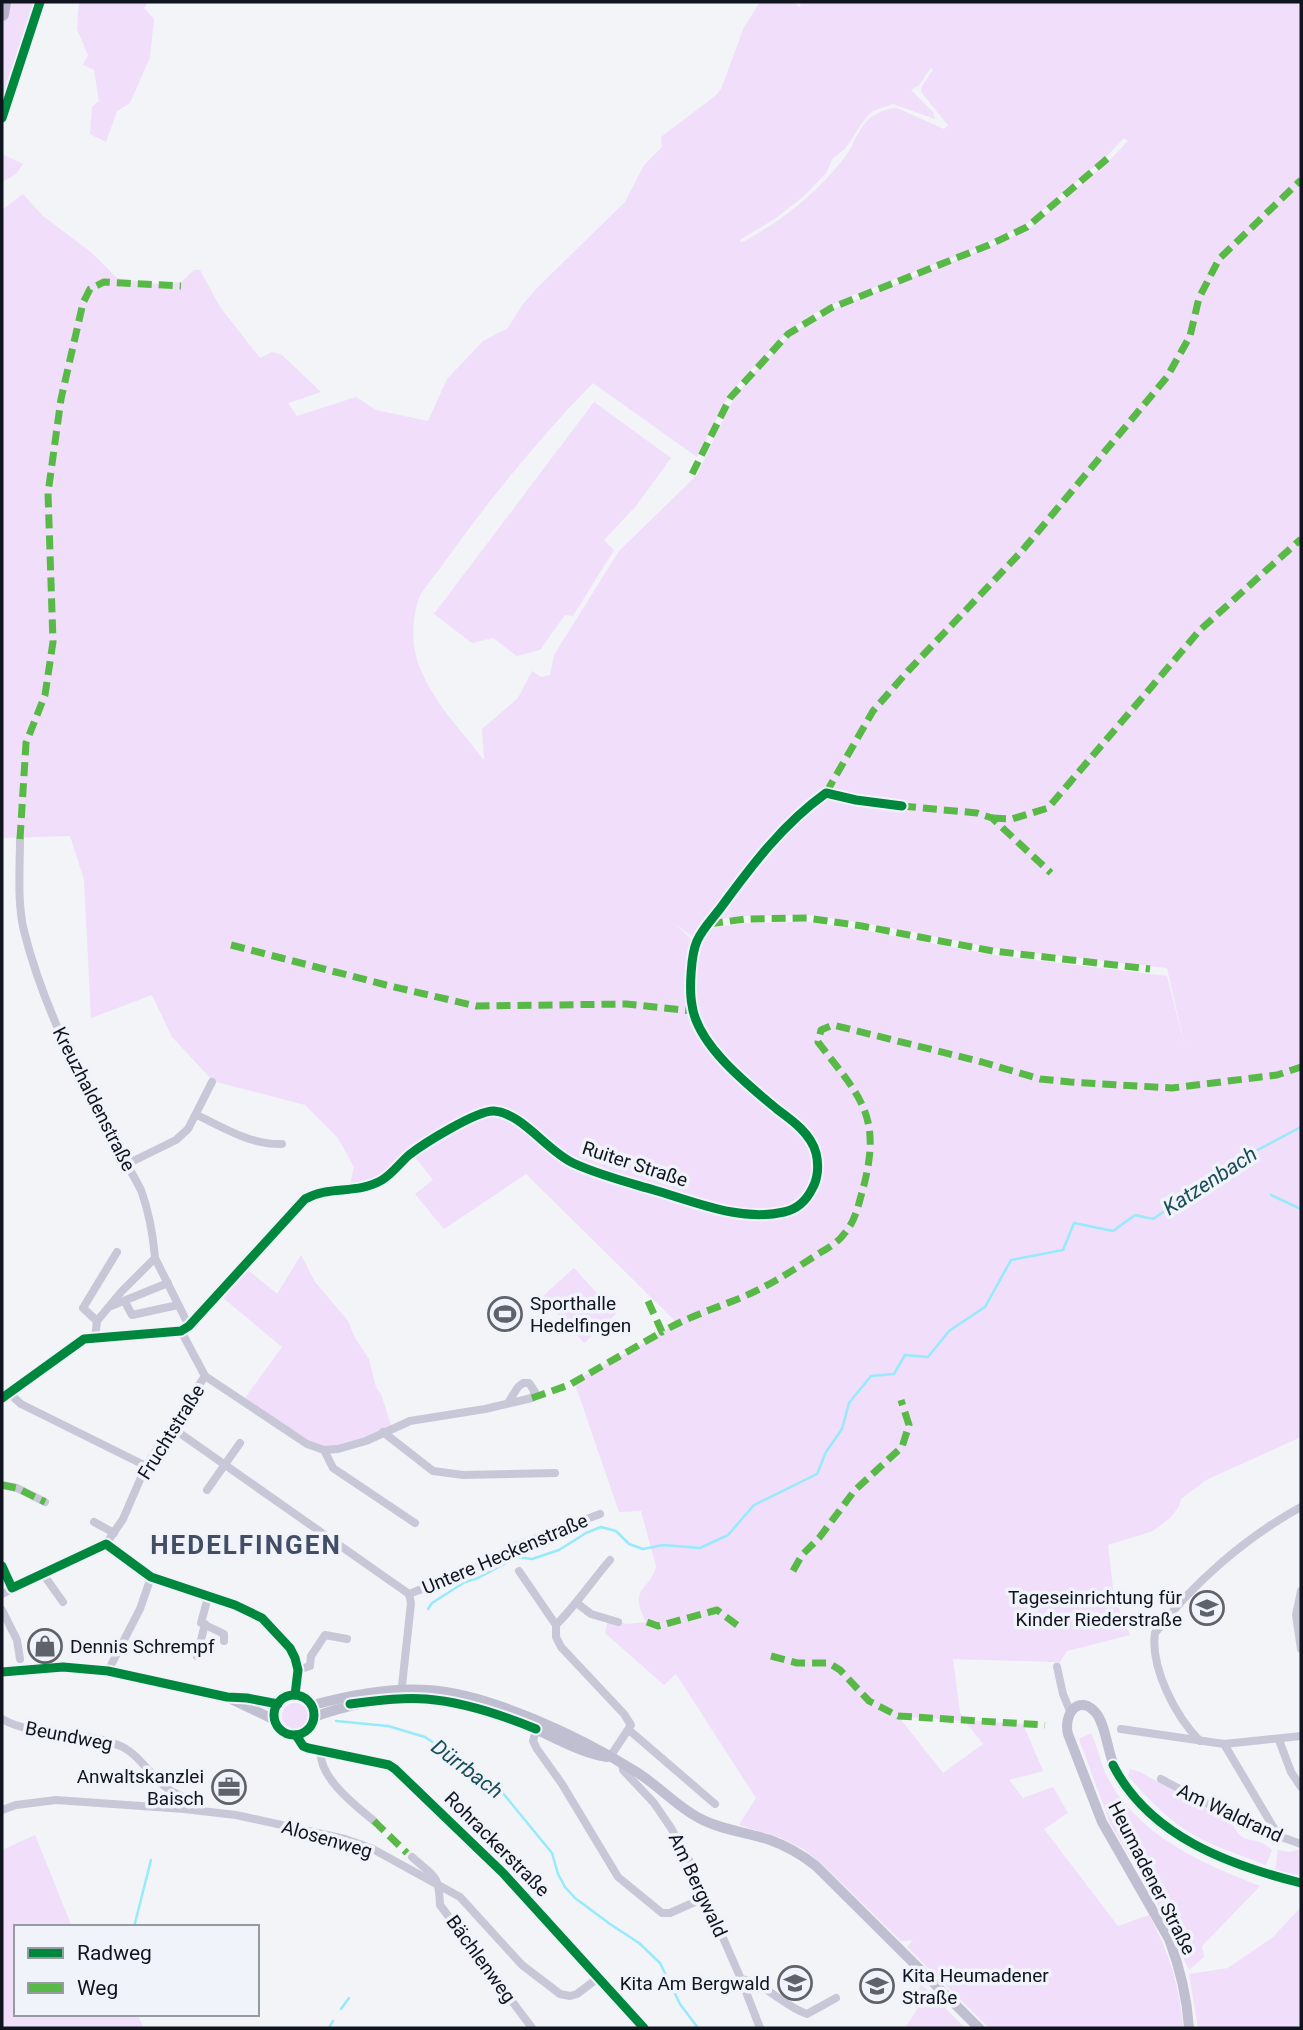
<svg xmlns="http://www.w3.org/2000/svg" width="1303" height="2030" font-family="Roboto,sans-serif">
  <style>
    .green { fill: #f0defa; fill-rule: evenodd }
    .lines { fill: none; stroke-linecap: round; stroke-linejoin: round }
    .stream { stroke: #96eafb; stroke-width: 2.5 }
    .minor { stroke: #c8c7d7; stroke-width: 8 }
    .tertiary { stroke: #c8c7d7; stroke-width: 10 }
    .secondary { stroke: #c0bed1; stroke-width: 10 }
    .trunk { stroke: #b6b2ca; stroke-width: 14 }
    .quiet { stroke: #58b947; stroke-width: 7; stroke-dasharray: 14 7; stroke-linecap: butt }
    .cycleway-casing { stroke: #f0f3f9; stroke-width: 13 }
    .cycleway { stroke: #00873e; stroke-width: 9 }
    .labels { text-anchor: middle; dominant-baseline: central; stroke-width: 7; stroke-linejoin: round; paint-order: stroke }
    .street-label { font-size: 19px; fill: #0f141e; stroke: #f0f3f9 }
    .poi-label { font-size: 19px; fill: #0f141e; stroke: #f0f3f9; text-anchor: start }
    .water-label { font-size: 21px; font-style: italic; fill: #184d57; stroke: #f0f3f9 }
    .district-label { font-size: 26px; font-weight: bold; letter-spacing: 2px; fill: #434e66; stroke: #f0f3f9 }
  </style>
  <rect width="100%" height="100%" fill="#f2f4f7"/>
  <g class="green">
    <path d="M8,2H35L2,103V27Z"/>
    <path d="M79,2H148L144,8L154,19L150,57L130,103L117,111L106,142L90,134L92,107L99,101L94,70L83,65L88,55L77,29Z"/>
    <path d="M760,2H794L799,7L801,5L798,2H1301V1437L1206,1480L1181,1499L1178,1508L1169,1519L1153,1531L1108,1545L1114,1597L1130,1635L1067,1651L1057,1667L1054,1662L953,1659L960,1712L965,1720L1023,1724L1043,1771L1009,1780L1023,1798L1053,1787L1068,1813L1044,1829L1118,1926L1149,1915C1169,1952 1180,1987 1183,2028H989L907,1947L913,1940L901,1941L820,1862L803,1849L781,1838L739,1825L756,1798L676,1674L664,1685L605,1633L608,1619L626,1624L646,1622C627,1586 651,1591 656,1566L641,1511L619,1512L574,1381L639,1346L677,1323L526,1174L444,1229L415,1194L433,1180L412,1153L383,1179L349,1191L354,1167L338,1138L305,1105L213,1081L172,1037L152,995L91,1018L84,880L70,836L2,838V210L23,194L43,216L92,253L117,278L156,284L181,282L194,270H200L220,307L260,358L272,352L282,355L321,392L288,403L297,416L356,397L376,410L428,421L447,379L483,341L508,328L523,304L538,287L625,202L644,165L662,147L661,137L715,96L721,89L744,27ZM931,68L933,70L922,86L921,92L948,125L944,129L897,108C886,108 876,113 868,120C856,131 854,146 845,157C818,192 780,223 741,243L740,240L776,218L804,196L826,173L833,158L845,149L865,119L873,111L893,104L935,119L933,112L911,90L919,85ZM1124,138L1128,141L1110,160L1030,228L984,249L828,311L789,336L750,377L729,407L697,475L619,551L554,655L550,675L541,677L532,671L518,698L482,729L484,760C459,728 424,692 415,652C412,638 413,618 417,604C420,591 435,576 443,564C488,501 538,439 593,383L697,457L728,397L742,379L792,328L813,314L851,296L975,249L1026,224L1107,156ZM807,915L866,923L993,948L1167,968L1186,1051L1167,976L993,955L862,930L808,922L746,923L710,928L700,947L675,924L697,940L712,920L743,916ZM898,1716L965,1721L983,1744L943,1773Z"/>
    <path d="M2,154L23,164L16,174L2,182Z"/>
    <path d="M594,402L671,458L636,506L604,540L614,550L573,616L565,615L540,650L517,656L493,638L472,643L434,614Z"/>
    <path d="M301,1255L315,1282L348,1321L355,1338L369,1359L376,1387L381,1394L392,1428L366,1441L324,1450L242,1402L282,1347L222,1297L247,1269L277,1294Z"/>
    <path d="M574,1268L616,1314L584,1343L542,1297Z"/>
    <circle cx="295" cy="1716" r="13"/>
    <path d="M1091,1733C1099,1750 1101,1768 1111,1784C1142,1837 1205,1865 1260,1886L1202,1946L1204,1957L1189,1970L1160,1908L1110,1823L1079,1739Z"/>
    <path d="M1130,1769L1140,1772L1232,1823C1243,1849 1256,1833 1272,1850L1266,1865C1244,1856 1220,1849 1199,1838C1171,1823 1149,1800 1128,1776Z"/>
    <path d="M35,1835L72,1927H16V2014H137L144,2028H2V1850Z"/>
    <path d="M1301,1849V1876L1275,1870L1278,1850L1289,1852Z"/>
    <path d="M1301,1907V2028H1198L1189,1974L1228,1968L1273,1937Z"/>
    <path d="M921,1984L965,2028H905L921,2004L918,1990Z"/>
  </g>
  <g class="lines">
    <g class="stream">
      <path d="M1271,1195L1301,1209"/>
      <path d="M428,1609L432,1603L465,1582L478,1578L517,1557L532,1559L559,1550L586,1533L601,1527L616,1531L629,1544L643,1549L663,1545L700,1548L728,1535L754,1505L817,1474L826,1452L842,1429L849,1403L871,1376L894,1374L905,1355L928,1357L949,1331L985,1307L1011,1260L1063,1250L1074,1223L1113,1231L1135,1215L1153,1219L1250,1154L1301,1127"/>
      <path d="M336,1721L388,1726L425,1737L497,1786L552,1853L558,1874L565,1887L575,1898L610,1924L639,1943L660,1963L680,2004L698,2028"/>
      <path d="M134,1927L151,1860"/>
      <path d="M341,2009L349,1998"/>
      <path d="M329,2028L333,2021"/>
    </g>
    <g class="minor">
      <path d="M20,839C20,869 17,902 24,931C47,1023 96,1107 141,1190C149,1212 153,1234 155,1258L122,1291L97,1321L95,1338"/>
      <path d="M197,1115C224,1128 251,1145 282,1144"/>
      <path d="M127,1164L176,1140L188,1129L212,1082"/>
      <path d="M155,1258L189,1326"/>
      <path d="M125,1302L132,1315L178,1305"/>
      <path d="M111,1306L168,1283"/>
      <path d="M97,1321L83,1308L117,1252"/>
      <path d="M205,1376L307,1444L324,1450L338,1449L366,1441L410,1421L485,1409L532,1398L535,1392L529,1383H523L518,1387L508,1403"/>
      <path d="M10,1394L21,1404L146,1466"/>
      <path d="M2,1398L84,1339L181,1331L189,1326L305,1199C329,1185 357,1195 382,1180C392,1174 400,1163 409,1155C423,1144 477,1110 494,1111C522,1113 547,1151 573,1163C599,1175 627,1182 654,1190C695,1202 741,1222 784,1212C798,1209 806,1201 812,1189C818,1179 819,1165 816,1153C811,1134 793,1121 778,1110C748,1085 697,1045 692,1005C689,990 691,954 697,941C702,929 714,917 722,906C753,864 783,824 826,793L856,800L902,806"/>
      <path d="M171,1427L409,1594L411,1603L401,1695"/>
      <path d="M383,1432L433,1471L463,1475L555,1473"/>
      <path d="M324,1450L333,1468L415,1523"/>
      <path d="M2,1485L17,1488L45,1502"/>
      <path d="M207,1490L240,1443"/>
      <path d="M94,1522L114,1533"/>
      <path d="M106,1544L151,1577L235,1605L262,1618L290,1648L295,1658L298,1670L295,1695"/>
      <path d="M106,1544L123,1519L146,1466L205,1376L181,1331"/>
      <path d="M2,1566L12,1588"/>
      <path d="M519,1571L556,1625"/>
      <path d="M43,1574L63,1602"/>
      <path d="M1301,1591L1296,1615L1301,1649"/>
      <path d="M2,1594L100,1546L106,1544"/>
      <path d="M409,1594L480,1566L513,1547L600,1514"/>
      <path d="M208,1597L201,1623L224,1634V1641"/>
      <path d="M578,1604L591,1614L618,1622"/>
      <path d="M2,1610L17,1640L20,1659"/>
      <path d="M197,1656L205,1624"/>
      <path d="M1057,1667L1063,1694L1070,1711"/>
      <path d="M298,1670L310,1666L311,1656L325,1635L347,1639"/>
      <path d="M108,1671L140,1609L151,1577"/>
      <path d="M2,1719C36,1738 81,1730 118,1745C138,1752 150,1776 167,1788C177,1796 191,1797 197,1810"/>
      <path d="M537,1726L533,1741L537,1749L562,1784L618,1877L662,1913H670L706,1897"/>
      <path d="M1121,1729L1224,1744L1301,1736"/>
      <path d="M629,1730L715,1804"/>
      <path d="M1279,1740L1291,1772L1301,1787"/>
      <path d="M1200,1741C1176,1717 1150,1668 1155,1633C1193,1583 1246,1537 1301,1507"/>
      <path d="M1224,1744L1278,1835"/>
      <path d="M321,1751C318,1777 356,1806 374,1821"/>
      <path d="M610,1757L631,1725L624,1714L561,1647L556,1637V1625C577,1604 591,1582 610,1560"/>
      <path d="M622,1763L623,1770L654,1803L671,1828L689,1860L741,1979L760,2028"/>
      <path d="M1161,1779L1245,1824L1301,1844"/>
      <path d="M2,1810L16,1805L56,1800L184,1809L236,1815L345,1839L371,1848L460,1897L522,1965L560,1994L570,1996L577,1994L598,1978"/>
      <path d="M412,1857C434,1877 439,1873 440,1905L532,2028"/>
      <path d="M741,1979C767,1984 783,2006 807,2014L836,1998"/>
    </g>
    <g class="tertiary">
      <path d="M2,118L40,2"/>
      <path d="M296,1735L303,1746L308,1748L389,1765L395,1769L503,1873L644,2028"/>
    </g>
    <g class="secondary">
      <path d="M2,1672L63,1667L108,1671L227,1697L247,1698L278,1704"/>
      <circle cx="294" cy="1715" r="20"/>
      <path d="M229,1698L275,1720"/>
      <path d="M313,1705C350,1695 390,1687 428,1690C491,1694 582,1738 635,1771C658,1785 676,1806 699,1818C721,1830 746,1832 770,1840C787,1846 802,1855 816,1866L979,2028"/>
      <path d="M314,1717C391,1688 457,1697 532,1728C557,1738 580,1753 607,1757"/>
      <path d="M1189,2028C1187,1997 1180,1968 1169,1939L1102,1822L1068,1734C1063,1714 1079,1693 1096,1713C1107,1726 1108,1760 1119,1778C1155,1838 1237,1867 1301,1883"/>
    </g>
    <path class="trunk" d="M2,14L4,2"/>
    <g class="quiet">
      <path d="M692,474L730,398L788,334L831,308L989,245L1027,227L1108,158"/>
      <path d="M826,793L873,711L908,671L1021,552L1167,377L1190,336L1199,298L1219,259L1301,180"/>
      <path d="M902,806L977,813L992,818L1051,873"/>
      <path d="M992,818L1012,819L1048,808L1200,630L1301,539"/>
      <path d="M20,839L26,743L45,695L53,642L48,493L61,399L83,303L90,289L104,282L181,286"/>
      <path d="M709,924L745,919L807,918L862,926L993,951L1150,969"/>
      <path d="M231,945L386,985L476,1006L626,1004L693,1011"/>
      <path d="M648,1301L662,1332C689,1316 717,1308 745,1296C770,1285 792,1271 815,1256C824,1250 837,1244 844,1234C856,1221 859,1202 864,1185C882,1114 859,1096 818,1042L821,1030L833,1025L982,1062L1040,1079L1070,1082L1172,1088L1277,1075L1301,1067"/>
      <path d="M532,1398L569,1385L662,1332"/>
      <path d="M2,1485L17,1488L45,1502"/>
      <path d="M793,1571L802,1555L819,1538L855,1490L902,1447L909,1425L901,1400"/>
      <path d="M647,1622L658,1626L717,1610L741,1628"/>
      <path d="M771,1656L797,1663H829L840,1670L869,1701L898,1716L1045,1725"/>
      <path d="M374,1821L407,1853"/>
    </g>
    <g class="cycleway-casing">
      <g id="cycleway">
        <path d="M2,118L40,2"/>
        <path d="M2,1398L84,1339L181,1331L189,1326L305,1199C329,1185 357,1195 382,1180C392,1174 400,1163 409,1155C423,1144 477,1110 494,1111C522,1113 547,1151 573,1163C599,1175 627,1182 654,1190C695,1202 741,1222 784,1212C798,1209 806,1201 812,1189C818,1179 819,1165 816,1153C811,1134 793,1121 778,1110C748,1085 697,1045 692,1005C689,990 691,954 697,941C702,929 714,917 722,906C753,864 783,824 826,793L856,800L902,806"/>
        <path d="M2,1566L12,1588L106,1544L151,1577L235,1605L262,1618L290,1648L295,1658L298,1670L295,1695"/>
        <path d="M2,1672L63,1667L108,1671L227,1697L247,1698L278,1704"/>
        <circle cx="294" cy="1715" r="20"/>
        <path d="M350,1704C375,1701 401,1697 426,1699C464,1702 502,1715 536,1729"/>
        <path d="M296,1735L303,1746L308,1748L389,1765L395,1769L503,1873L644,2028"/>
        <path d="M1113,1765C1149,1836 1229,1865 1301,1883"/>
      </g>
    </g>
    <use href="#cycleway" class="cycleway"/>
  </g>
  <defs>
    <g id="stadium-ring" transform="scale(1.75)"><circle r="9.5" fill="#f0f3f9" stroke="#5e626a" stroke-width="1.5"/><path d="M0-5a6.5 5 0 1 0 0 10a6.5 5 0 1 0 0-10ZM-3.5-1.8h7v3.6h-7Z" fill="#5e626a"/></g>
    <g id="school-ring" transform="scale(1.75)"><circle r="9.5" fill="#f0f3f9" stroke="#5e626a" stroke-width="1.5"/><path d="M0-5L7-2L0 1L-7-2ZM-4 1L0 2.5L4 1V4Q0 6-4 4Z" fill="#5e626a"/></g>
    <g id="shop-ring" transform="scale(1.75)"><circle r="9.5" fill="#f0f3f9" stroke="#5e626a" stroke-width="1.5"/><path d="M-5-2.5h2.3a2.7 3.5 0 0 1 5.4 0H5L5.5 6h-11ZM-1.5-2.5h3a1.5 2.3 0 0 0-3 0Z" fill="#5e626a"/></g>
    <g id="office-ring" transform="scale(1.75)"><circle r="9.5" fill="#f0f3f9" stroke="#5e626a" stroke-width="1.5"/><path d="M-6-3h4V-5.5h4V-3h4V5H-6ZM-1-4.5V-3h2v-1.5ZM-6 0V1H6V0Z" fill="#5e626a"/></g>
  </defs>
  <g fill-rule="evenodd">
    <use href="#stadium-ring" x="505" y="1314"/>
    <use href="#school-ring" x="1207" y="1608"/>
    <use href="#shop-ring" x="45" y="1646"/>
    <use href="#office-ring" x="229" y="1787"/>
    <use href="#school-ring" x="795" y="1983"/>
    <use href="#school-ring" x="877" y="1986"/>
  </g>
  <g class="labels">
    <g class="street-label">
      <text transform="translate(94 1099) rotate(63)">Kreuzhaldenstraße</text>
      <text transform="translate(635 1164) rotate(18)">Ruiter Straße</text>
      <text transform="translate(171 1432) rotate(-58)">Fruchtstraße</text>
      <text transform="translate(505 1554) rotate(-23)">Untere Heckenstraße</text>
      <text transform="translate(69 1736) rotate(11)">Beundweg</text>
      <text transform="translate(1230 1813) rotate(25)">Am Waldrand</text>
      <text transform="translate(327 1839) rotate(16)">Alosenweg</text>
      <text transform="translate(497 1844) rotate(45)">Rohrackerstraße</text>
      <text transform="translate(1152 1878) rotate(63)">Heumadener Straße</text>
      <text transform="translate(698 1885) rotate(65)">Am Bergwald</text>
      <text transform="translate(481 1959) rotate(54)">Bächlenweg</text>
    </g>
    <g class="poi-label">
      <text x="530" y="1303">Sporthalle<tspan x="530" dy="22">Hedelfingen</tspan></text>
      <text x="1182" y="1597" text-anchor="end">Tageseinrichtung für<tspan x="1182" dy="22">Kinder Riederstraße</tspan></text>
      <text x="70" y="1646">Dennis Schrempf</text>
      <text x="204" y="1776" text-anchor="end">Anwaltskanzlei<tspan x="204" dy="22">Baisch</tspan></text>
      <text x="902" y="1975">Kita Heumadener<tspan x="902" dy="22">Straße</tspan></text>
      <text x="770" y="1983" text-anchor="end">Kita Am Bergwald</text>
    </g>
    <g class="water-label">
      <text transform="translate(1210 1181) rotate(-33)">Katzenbach</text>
      <text transform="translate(467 1769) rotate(37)">Dürrbach</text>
    </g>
    <g class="district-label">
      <text x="246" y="1545">HEDELFINGEN</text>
    </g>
  </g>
  <rect width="1303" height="2030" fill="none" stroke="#0f141e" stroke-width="7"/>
  <rect x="14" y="1925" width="245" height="91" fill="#f0f3f9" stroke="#969aa1" stroke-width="2"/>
  <rect x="28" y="1948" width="35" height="10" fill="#00873e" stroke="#969aa1" stroke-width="2"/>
  <text x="77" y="1960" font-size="21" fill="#0f141e">Radweg</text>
  <rect x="28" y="1983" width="35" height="10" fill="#58b947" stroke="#969aa1" stroke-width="2"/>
  <text x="77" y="1995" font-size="21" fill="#0f141e">Weg</text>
</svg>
